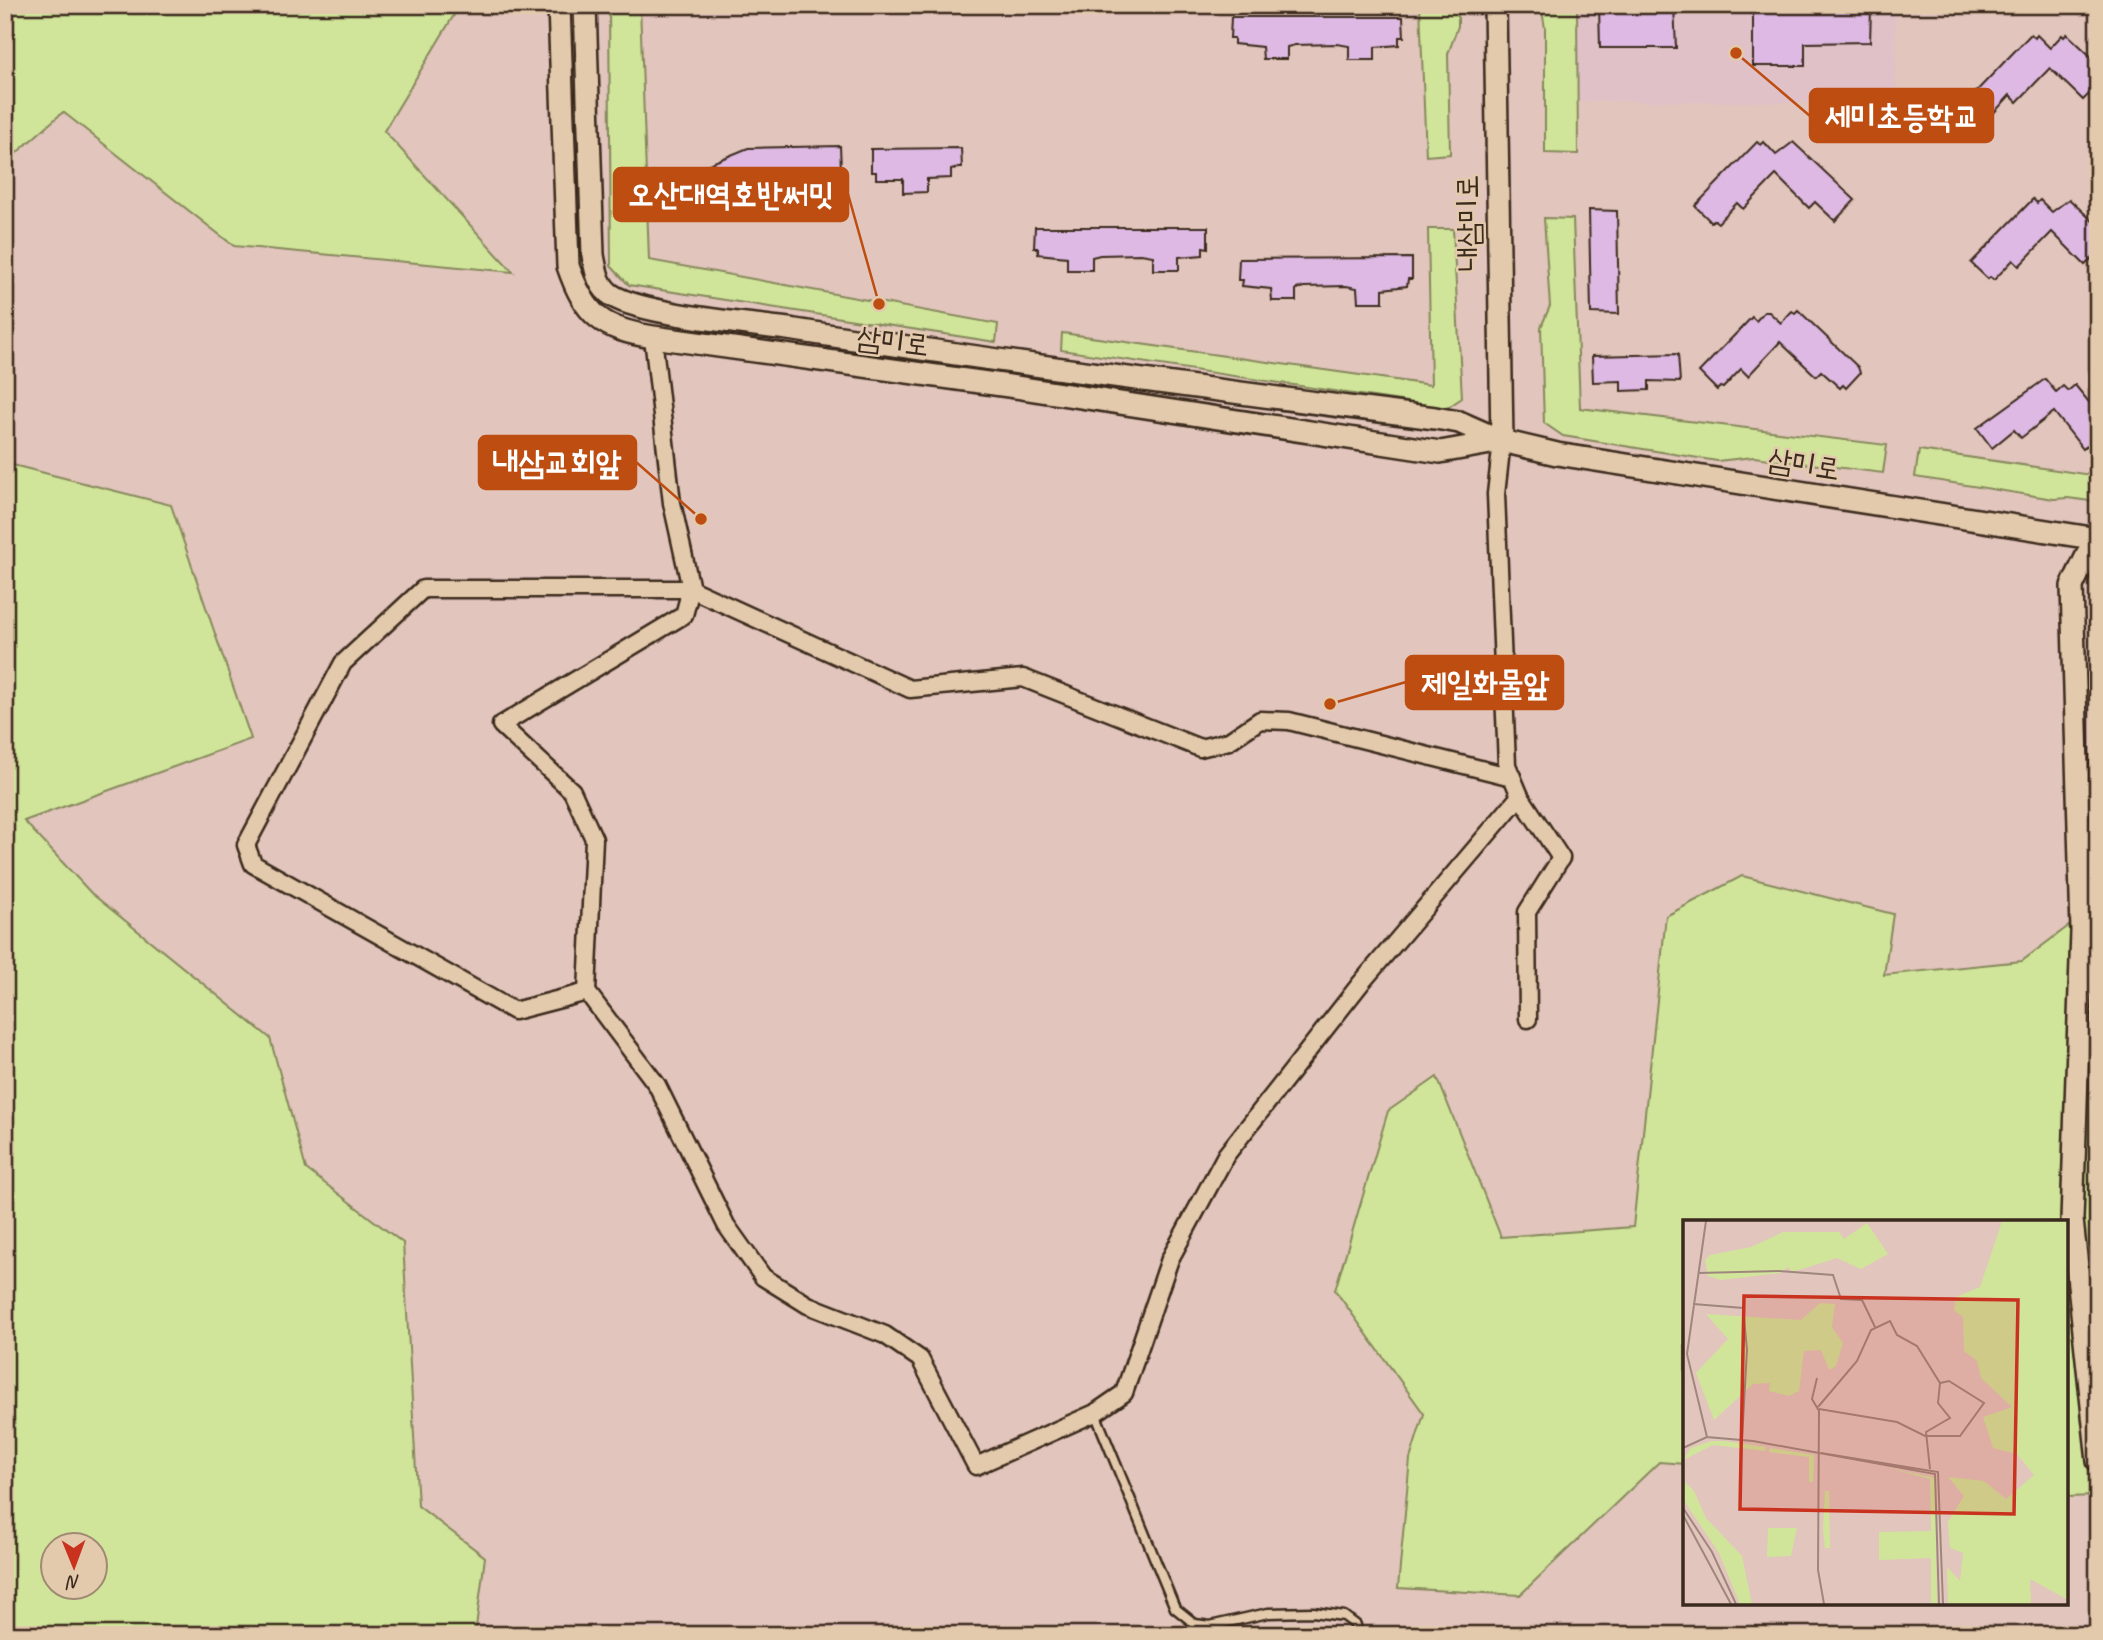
<svg xmlns="http://www.w3.org/2000/svg" width="2103" height="1640" font-family="Caveat,'Poor Story',sans-serif">
  <style>
    .built { fill: #e0c1c8 }
    .green { fill: #d0e59a; stroke: #86885c; stroke-width: 2; fill-rule: evenodd }
    .building { fill: #ddb9e3; stroke: #3b2a1e; stroke-width: 2 }
    .lines { fill: none; stroke-linecap: round; stroke-linejoin: round }
    .service-casing { stroke: #3b2a1e; stroke-width: 13 }
    .minor-casing { stroke: #3b2a1e; stroke-width: 21 }
    .tertiary-casing { stroke: #3b2a1e; stroke-width: 26 }
    .service { stroke: #e4caac; stroke-width: 8 }
    .minor { stroke: #e4caac; stroke-width: 16 }
    .tertiary { stroke: #e4caac; stroke-width: 21 }
    .labels { text-anchor: middle; dominant-baseline: central; stroke-width: 5; stroke-linejoin: round; paint-order: stroke }
    .street-label { font-size: 30px; fill: #3b2a1e; stroke: #e4caac }
    .inset-road { fill: none; stroke: #9f877d; stroke-width: 2 }
    .view { fill: #c8321e; fill-opacity: 0.15; stroke: #c8321e; stroke-width: 3.5 }
    .inset-edge { fill: none; stroke: #3b2a1e; stroke-width: 3.5 }
    .leader { fill: none; stroke: #bd4d10; stroke-width: 2.5 }
    .callout-dot { fill: #bd4d10; stroke: #e4caac; stroke-width: 2.5 }
    .callout { fill: #bd4d10; stroke: #bd4d10; stroke-width: 2.5 }
    .callout-label { font-size: 32px; text-anchor: middle; font-weight: bold; fill: #fff }
  </style>
  <rect width="100%" height="100%" fill="#e2c5bc"/>
  <filter id="ink" filterUnits="userSpaceOnUse"><feTurbulence type="fractalNoise" baseFrequency=".0143" numOctaves="2"/><feDisplacementMap in="SourceGraphic" scale="14" xChannelSelector="R" yChannelSelector="G"/><feConvolveMatrix kernelMatrix="1 2 1 2 8 2 1 2 1" color-interpolation-filters="sRGB"/></filter>
  <g filter="url(#ink)">
    <path class="built" d="M1577,5H1895L1896,103L1577,101Z"/>
    <g class="green">
      <path d="M5,5H460L384,131L513,272L234,246L63,112L5,163Z"/>
      <path d="M609,5H640L649,260L998,324L996,342L629,285L611,266Z"/>
      <path d="M1420,5H1458V26L1448,54L1450,154L1426,156Z"/>
      <path d="M1541,5H1577L1578,154L1545,153V28Z"/>
      <path d="M1544,218L1573,219L1580,408L1887,445L1883,473L1754,457L1717,461L1563,436L1544,423L1541,327L1550,306Z"/>
      <path d="M1428,229H1453L1462,398L1447,408L1061,350L1062,333L1431,385Z"/>
      <path d="M1919,450L2098,476V502L2068,498L2054,499L1915,477Z"/>
      <path d="M5,463L171,505L251,739L24,821L91,893L270,1038L306,1169L403,1243L418,1506L485,1557L475,1635H5ZM52,1546H94V1588H52Z"/>
      <path d="M1742,876L1893,914L1884,975L2022,961L2098,904V1496L2066,1497V1222H1685V1464L1659,1462L1520,1595L1398,1588L1410,1459L1424,1414L1335,1290L1388,1111L1437,1077L1501,1237L1633,1227L1666,916Z"/>
    </g>
    <g class="building">
      <path d="M1599,5H1674L1676,48H1600Z"/>
      <path d="M1753,5L1871,9L1870,42L1805,43V66H1753Z"/>
      <path d="M1231,17H1403L1404,37H1399V45L1375,47V60H1349V46L1337,44L1295,45L1287,47V59H1263L1262,47L1234,44V38H1230Z"/>
      <path d="M2031,34L2035,38L2037,35L2050,48L2062,35L2064,37L2067,34L2098,63V102L2089,94L2083,100L2050,68L2017,102L2010,95L1992,115L1988,112L1985,115L1969,99Z"/>
      <path d="M1757,142L1761,145L1764,142L1776,155L1793,142L1855,200L1835,221L1815,202L1809,208L1776,175L1743,209L1737,203L1718,223L1714,220L1711,222L1695,206Z"/>
      <path d="M840,146L841,169H834V177L810,180V193H785L784,181L776,180V177H755L726,192L731,203L710,212L704,200L678,206L676,201L672,203L663,183L748,148Z"/>
      <path d="M961,148L962,167L951,170V178L927,179V192L903,193V179H876V172H871V149Z"/>
      <path d="M2033,199L2037,203L2040,200L2052,212L2069,199L2098,226V253L2085,265L2052,232L2019,266L2013,260L1994,280L1990,277L1988,279L1971,263Z"/>
      <path d="M1589,210L1617,211L1619,314L1591,313Z"/>
      <path d="M1035,227H1208V248L1203,247V255L1179,257V270H1153V256L1141,254L1100,255L1092,257V270H1067V257L1038,254V248H1034Z"/>
      <path d="M1412,258V279H1408L1407,286L1383,289V302H1358L1357,288L1346,286L1304,287L1296,289V301H1272L1271,289L1242,286L1243,280H1238L1239,259Z"/>
      <path d="M1798,310L1858,367L1860,373L1846,388L1843,385L1840,388L1821,371L1816,376L1780,342L1748,376L1741,369L1723,388L1720,387L1717,390L1699,372L1752,317L1756,321L1764,312H1769L1781,323L1792,311L1795,313Z"/>
      <path d="M1678,354L1680,382L1649,381V390L1621,391V381L1593,382L1592,356Z"/>
      <path d="M2045,379L2056,392L2063,386L2068,391L2075,385L2098,413V458L2088,445L2083,449L2054,412L2021,438L2014,430L1992,448L1977,428Z"/>
    </g>
    <g class="lines">
      <g class="service-casing">
        <path id="service" d="M1095,1413L1175,1608L1195,1624L1210,1626L1268,1613L1313,1612L1344,1616L1356,1625L1355,1635"/>
      </g>
      <g class="minor-casing">
        <g id="minor">
          <path d="M1502,441L1496,494L1507,765L1520,796L1561,858L1527,912L1528,1019"/>
          <path d="M1512,777L1289,721L1260,720L1229,741L1200,748L1023,678L910,689L691,589H423L343,663L246,845L253,864L514,1011L587,992L657,1085L726,1225L763,1277L808,1305L885,1335L920,1359L976,1466L1095,1413L1124,1393L1170,1259L1226,1155L1361,983L1520,796"/>
          <path d="M587,992L594,839L572,791L501,725L684,615L691,589L672,503L653,337"/>
        </g>
      </g>
      <g class="tertiary-casing">
        <g id="tertiary">
          <path d="M559,5L568,266C585,315 601,329 653,337L1009,386L1440,452L1502,441"/>
          <path d="M585,5L593,255C596,271 598,287 613,296C644,315 754,324 795,330C1008,363 1221,391 1435,418L1459,422L1502,441L1557,454L2098,539"/>
          <path d="M1495,5L1502,441"/>
          <path d="M2095,539L2072,586L2082,931L2072,1220L2098,1461"/>
        </g>
      </g>
      <use href="#service" class="service"/>
      <use href="#minor" class="minor"/>
      <use href="#tertiary" class="tertiary"/>
    </g>
  </g>
  <g class="labels">
    <g class="street-label">
      <text transform="translate(1468 223) rotate(-91)">내삼미로</text>
      <text transform="translate(893 341) rotate(7)">삼미로</text>
      <text transform="translate(1804 464) rotate(9)">삼미로</text>
    </g>
  </g>
  <g transform="translate(1683 1220)">
    <rect width="385" height="385" fill="#e2c5bc"/>
    <path d="M319,1H385V380L347,359L348,384H265L264,347L277,361L280,333L267,328L265,302L281,276L265,257L301,261L323,279L351,255L334,234L310,228L300,197L329,187L298,158L294,141L281,131L280,97L271,90L273,77L297,67ZM184,3L205,34L178,49L154,38L109,52L105,47L97,53L38,60L25,56L22,40L27,35L68,27L100,12H156L161,19ZM137,83L152,84L149,107L160,123L153,146L146,150L138,130L121,131L116,171L106,176L86,171L87,163L70,164L31,200L13,153L45,119L23,94L118,100ZM28,221H41L83,227L82,231L30,225L0,240L8,228ZM87,228L131,235L130,262H126V237L86,232ZM202,247L252,258L254,384H248V338L196,340V312L248,311L247,259ZM0,260L11,271L23,298L59,336L69,384H57L36,333L0,279ZM142,271H146L147,328H142L140,310ZM85,308H114L108,336L84,337Z" fill="#d0e59a"/>
    <path class="inset-road" d="M23,1L4,134L24,217L70,221L252,254L256,384M15,53L96,51L150,55L158,79L179,80L192,107M10,84L60,88L64,130L59,219M134,158L129,179L136,191L135,350L141,384M135,187L174,141L188,110L207,101L214,115L234,126L257,163L266,161L301,183L277,216H242L214,202L136,189M0,228L24,217M138,233L255,252L260,384M247,249L243,212L267,198L255,183L257,163M0,288L29,332L53,384M0,295L48,384"/>
    <path class="view" d="M61,76L335,80L331,294L57,289Z"/>
    <rect width="385" height="385" class="inset-edge"/>
  </g>
  <path class="leader" d="M1736 53L1810 116M879 304L848 194M701 519L636 462M1330 704L1406 682"/>
  <g class="callout-dot">
    <circle cx="1736" cy="53" r="7"/>
    <circle cx="879" cy="304" r="7"/>
    <circle cx="701" cy="519" r="7"/>
    <circle cx="1330" cy="704" r="7"/>
  </g>
  <g class="callout">
    <rect x="1810" y="89" width="183" height="53" rx="7"/>
    <rect x="614" y="168" width="234" height="53" rx="7"/>
    <rect x="479" y="436" width="157" height="53" rx="7"/>
    <rect x="1406" y="656" width="157" height="53" rx="7"/>
  </g>
  <g class="callout-label">
    <text x="1902" y="127">세미초등학교</text>
    <text x="731" y="205">오산대역호반써밋</text>
    <text x="557" y="473">내삼교회앞</text>
    <text x="1485" y="694">제일화물앞</text>
  </g>
  <rect width="2103" height="1640" fill="none" stroke="#e4caac" stroke-width="28"/>
  <rect x="14" y="14" width="2075" height="1612" fill="none" stroke="#3b2a1e" stroke-width="2.5" filter="url(#ink)"/>
  <g transform="translate(74 1566) rotate(179)"><circle r="33" fill="#e4caac" stroke="#a08a73" stroke-width="2"/>
  <path d="M0-5L12 26L0 18L-12 26Z" fill="#c8321e"/>
  <text y="-10" font-size="19" font-weight="bold" text-anchor="middle" fill="#3b2a1e">N</text>
  </g>
</svg>
